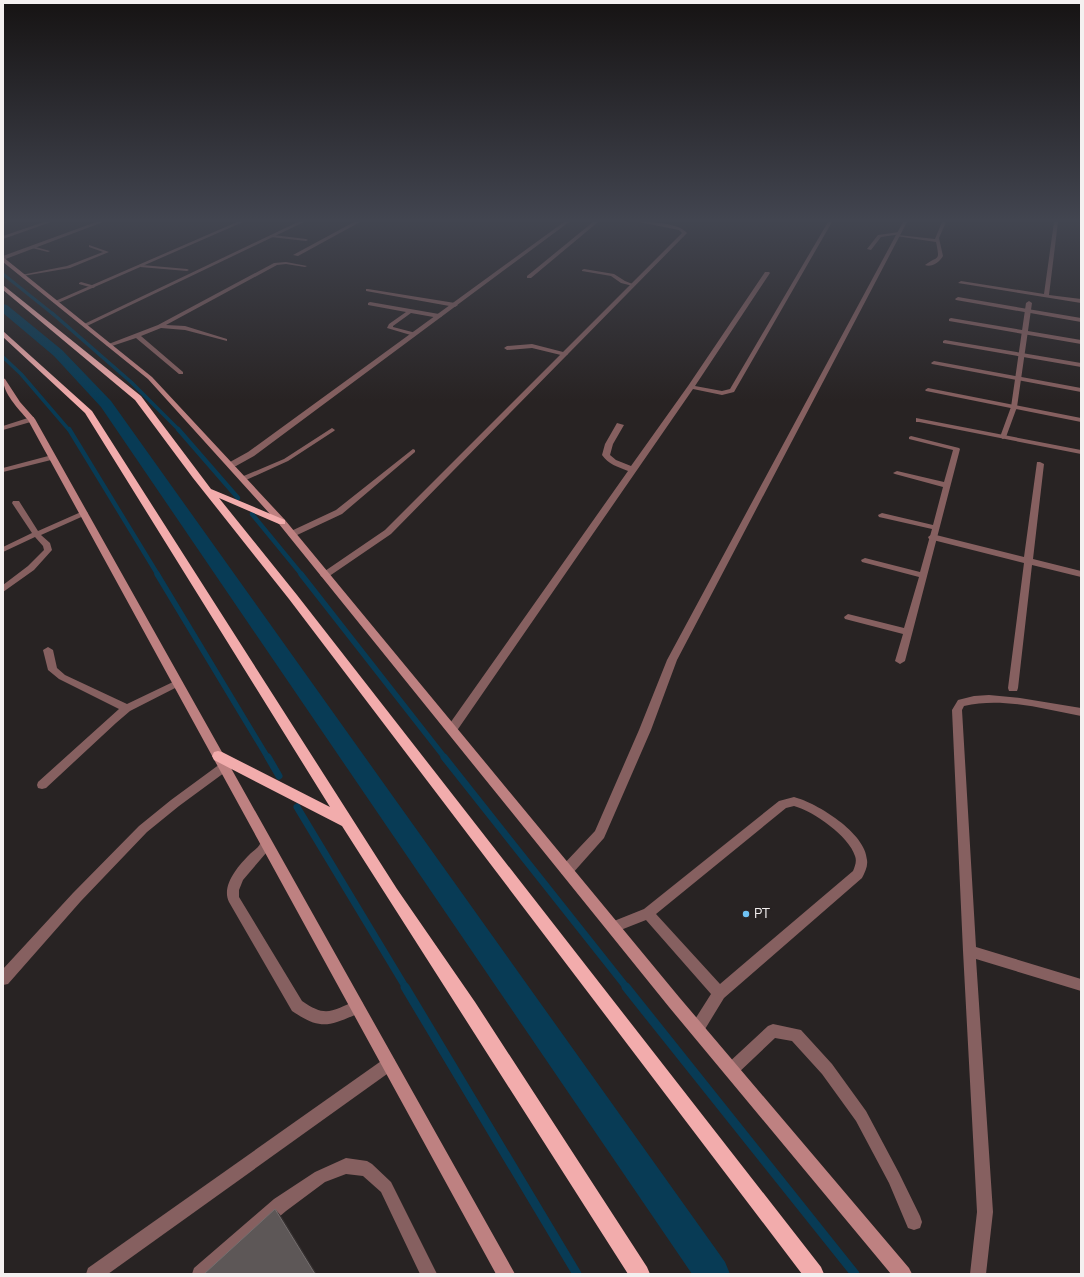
<svg xmlns="http://www.w3.org/2000/svg" width="1084" height="1277" font-family="'Nunito Sans',sans-serif">
  <style>
    .lines { fill: none; stroke-linecap: round; stroke-linejoin: round }
    .stream-far5 { stroke: #083b55; stroke-width: 3 }
    .stream-far4 { stroke: #083b55; stroke-width: 3.5 }
    .stream-far3 { stroke: #083b55; stroke-width: 4.5 }
    .stream-far2 { stroke: #083b55; stroke-width: 5.5 }
    .stream-far1 { stroke: #083b55; stroke-width: 7 }
    .stream { stroke: #083b55; stroke-width: 9 }
    .canal { fill: #083b55; fill-rule: evenodd }
    .service { fill: #866060; fill-rule: evenodd }
    .minor { fill: #866060; fill-rule: evenodd }
    .secondary { fill: #be8181; fill-rule: evenodd }
    .trunk { fill: #f2acac; fill-rule: evenodd }
    .shaded-wall { fill: #353030 }
    .building { fill: #5d5757; stroke: #756f6f }
    .poi-dot { fill: #6fc2f4; stroke: #282323; stroke-width: 1.5 }
    .labels { text-anchor: middle; dominant-baseline: central; stroke-width: 4; stroke-linejoin: round; paint-order: stroke }
    .near-poi-label { font-size: 13px; fill: #f4f0f0; stroke: #282323; text-anchor: start }
  </style>
  <rect width="100%" height="100%" fill="#282323"/>
  <g class="lines">
    <path class="stream-far5" d="M3,274L53,314"/>
    <g class="stream-far4">
      <path d="M52,313L131,382L179,430"/>
      <path d="M3,357L21,374L69,430"/>
    </g>
    <g class="stream-far3">
      <path d="M69,429L158,575"/>
      <path d="M178,429L238,498"/>
      <path d="M252,514L302,575"/>
    </g>
    <g class="stream-far2">
      <path d="M157,574L268,758"/>
      <path d="M301,574L445,758"/>
    </g>
    <g class="stream-far1">
      <path d="M268,757L279,776"/>
      <path d="M444,757L627,988"/>
      <path d="M297,807L406,988"/>
    </g>
    <g class="stream">
      <path d="M405,987L577,1274"/>
      <path d="M626,987L855,1274"/>
    </g>
    <path class="canal" d="M3,304L7,305L62,350L111,401L725,1262L730,1274H692L101,407L54,356L3,313Z"/>
    <g class="service">
      <path d="M942,222H946L939,238L943,256C940,262 931,268 925,265C939,255 940,262 936,242L896,236L898,235L935,239Z"/>
      <path d="M899,232L901,234L881,237L871,250L867,249L878,235Z"/>
      <path d="M273,235L306,239L308,240L306,241L271,237Z"/>
      <path d="M89,245L109,252L70,268L23,276L21,275L67,266L103,252L89,247Z"/>
      <path d="M32,246L50,251L48,252L32,248Z"/>
      <path d="M286,262L307,266L305,267L286,264L277,265L166,325L185,326L227,339V341L185,330L161,328L141,336L183,372V374H179L136,338L109,347L106,345L158,325L274,263Z"/>
      <path d="M142,265L187,269L189,270L187,271L140,267Z"/>
      <path d="M584,269L614,274L625,281L635,285L633,286L621,283L611,276L582,271V270Z"/>
      <path d="M81,282L95,286V287L93,288L79,284V283Z"/>
      <path d="M368,289L455,303L458,305L455,307L366,291V289Z"/>
      <path d="M1029,301L1032,303L1017,407L1006,437L1003,439L1000,437L1011,407L1026,303Z"/>
      <path d="M370,302L439,314L442,316L439,318L411,313L393,326V327L416,333L417,334L414,336L387,328L389,324L406,312L368,305V303Z"/>
      <path d="M532,344L567,353L568,354L565,356L532,348L507,350L504,348L507,346Z"/>
      <path d="M332,428L335,430L334,431L288,461L246,480H243L239,478L284,459Z"/>
      <path d="M911,436L959,448L960,449L905,661L900,664L895,661L903,634L845,619L844,617L848,614L904,628L919,577L862,562L861,560L865,558L920,572L932,529L879,517L878,515L882,513L933,525L943,487L895,474L893,473L897,471L944,482L953,450L909,439V437Z"/>
      <path d="M413,449L415,450V452L342,514L295,536H289L288,534L289,532L336,510Z"/>
      <path d="M13,501H19L38,531L81,512H87L88,514L41,535L50,543L52,550L34,570L3,592V585L28,566L44,550L43,546L35,537L3,552V547L32,533L12,503Z"/>
      <path d="M48,647L53,650L57,668L65,675L127,704L175,681H181L183,683L181,685L130,711L116,723L46,788L42,789L38,788L37,785L38,782L119,709L59,679L48,670L43,650Z"/>
      <path d="M989,695L1020,698L1081,708V716C1043,709 1003,697 964,706L962,710L976,947L1081,979V991L976,959L993,1212L986,1274H970L977,1212L963,951L952,710L958,700L974,696Z"/>
      <path d="M224,763L228,764L229,767L228,770L179,806L147,832L81,901L8,984L3,985V969L73,893L139,826L171,800L220,764Z"/>
      <path d="M794,797C817,803 866,833 867,860C868,866 865,872 862,878L724,998L702,1034L697,1036L692,1034L690,1029L692,1024L711,994L646,920L613,933L609,931L607,927L609,923L644,909L779,801ZM794,806C813,811 849,836 855,856C857,861 855,866 853,871L720,984L656,914L786,808Z"/>
      <path d="M266,837L270,839L272,846L243,880L239,890V897L302,1001C326,1018 332,1011 357,1000L362,1002L364,1007L362,1012C330,1025 323,1032 292,1011L229,902C221,886 238,866 249,855C252,852 258,848 260,844C261,843 261,840 262,839Z"/>
      <path d="M773,1024L801,1030L832,1064L866,1111L899,1173L920,1216L922,1222L920,1228L914,1230L908,1228L889,1183L856,1121L822,1074L792,1041L775,1038L736,1075L731,1077L726,1075L724,1070L726,1065L768,1026Z"/>
      <path d="M389,1057L394,1059L396,1064L394,1069L108,1274H86L88,1268L384,1059Z"/>
      <path d="M346,1158L367,1161L372,1164L391,1182L437,1274H420L381,1192L363,1176L346,1174L325,1182L286,1211L212,1274H192L194,1268L274,1199L315,1172Z"/>
    </g>
    <g class="minor">
      <path d="M3,222H8L3,224Z"/>
      <path d="M44,222H51L3,239V236Z"/>
      <path d="M96,222H103L3,260V256Z"/>
      <path d="M237,222H243L58,303L53,302Z"/>
      <path d="M298,222H304L87,326L82,325Z"/>
      <path d="M354,222H360L298,256L293,255Z"/>
      <path d="M564,222H569L254,456L236,466H230V462L248,452Z"/>
      <path d="M593,222H598L531,278H527V276Z"/>
      <path d="M639,222C652,222 679,223 687,233L391,534L328,577H322L320,575L322,573L385,530L682,233L679,230Z"/>
      <path d="M828,222H832L734,392L722,395L693,389L456,732H448L446,729L448,726L628,471C618,467 608,464 602,455L605,444L617,423L624,425L613,444L610,455L616,460L631,466L688,386L765,272H769L770,273L695,386L722,391L730,389Z"/>
      <path d="M903,222H907L677,660L651,730L604,838L572,874L567,876L562,874L560,870L562,866L595,831L639,730L667,660Z"/>
      <path d="M1054,222H1058L1049,295L1081,299V303L958,283L961,281L1044,294Z"/>
      <path d="M958,297L1081,318V322L956,300L955,299Z"/>
      <path d="M951,318L1081,340V344L949,321V319Z"/>
      <path d="M945,340L1081,363V367L943,343V341Z"/>
      <path d="M934,361L1081,388V392L932,364L931,363Z"/>
      <path d="M928,388L1081,418V422L926,391L925,390Z"/>
      <path d="M31,417H34V421L3,430V426Z"/>
      <path d="M916,418L1081,450V454L919,422H916Z"/>
      <path d="M52,455L56,457L55,459L3,472V468Z"/>
      <path d="M1037,462H1040L1044,464L1033,559L1081,571V577L1032,565L1018,688L1017,691H1009L1008,688L1024,563L929,539L928,537L932,534L1024,557Z"/>
    </g>
    <g class="secondary">
      <path d="M3,257L152,377L285,520L679,997L909,1268L912,1274H891L669,1007L279,524L148,379L3,262Z"/>
      <path d="M3,378L5,379L20,402L35,419L515,1274H496L28,420C18,408 3,394 3,378Z"/>
    </g>
    <g class="trunk">
      <path d="M3,285L141,396L211,489L285,520V524H279L219,498L297,595L821,1267L824,1274H802L289,599L193,478L135,400L3,290Z"/>
      <path d="M3,331L92,411L397,889L475,1002L647,1267L650,1274H628L342,826L214,760L212,756L214,752L218,751L222,752L330,807L85,413L3,337Z"/>
    </g>
  </g>
  <path class="shaded-wall" d="M275,1209L282,1217L317,1274H315Z"/>
  <path class="building" d="M275,1209L315,1274H204Z"/>
  <linearGradient id="sky" x2="0" y2="1"><stop stop-color="#161313"/><stop offset="0.55" stop-color="#424550"/><stop offset="1" stop-color="#424550" stop-opacity="0"/></linearGradient>
  <rect width="1084" height="401" fill="url(#sky)"/>
  <circle class="poi-dot" cx="746" cy="914" r="4"/>
  <g class="labels">
    <g class="near-poi-label">
      <text x="754" y="914">PT</text>
    </g>
  </g>
  <rect width="1084" height="1277" fill="none" stroke="#f4f0f0" stroke-width="8"/>
</svg>
